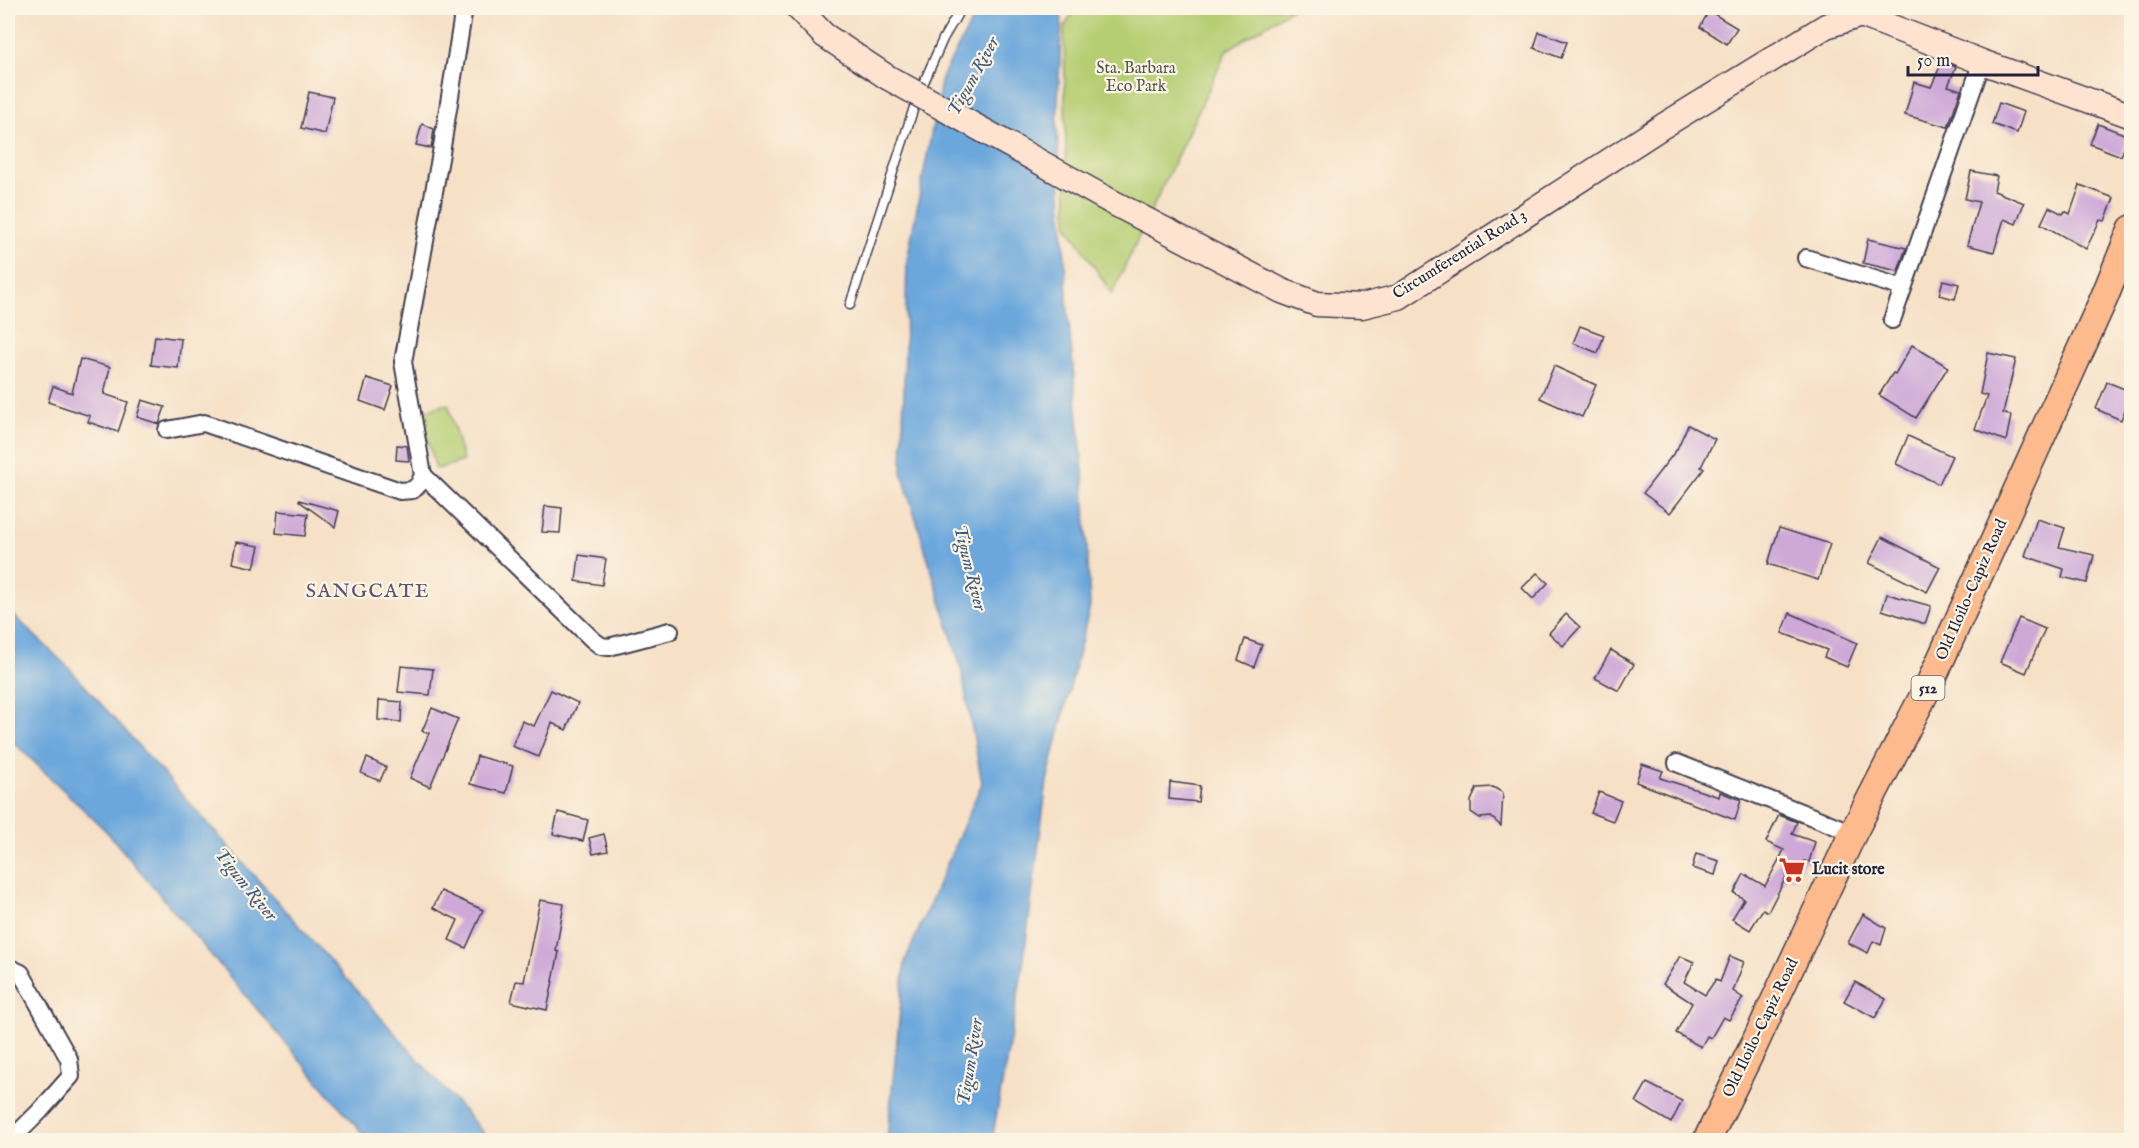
<svg xmlns="http://www.w3.org/2000/svg" width="2139" height="1148" font-family="'IM FELL English',serif">
  <style>
    .green { fill: #b6ce73; stroke: #6c7857; stroke-width: 1.5 }
    .water { fill: #6ca7dc; stroke: #47648c; stroke-width: 1.5 }
    .building { fill: #cea9d8 }
    .lines { fill: none; stroke-linecap: round; stroke-linejoin: round }
    .service-casing { stroke: #423e50; stroke-width: 11 }
    .minor-casing { stroke: #423e50; stroke-width: 20 }
    .secondary-casing { stroke: #423e50; stroke-width: 27 }
    .primary-casing { stroke: #423e50; stroke-width: 30 }
    .service { stroke: #fff; stroke-width: 8 }
    .minor { stroke: #fff; stroke-width: 16 }
    .secondary { stroke: #fee3d1; stroke-width: 24 }
    .primary { stroke: #fcba8d; stroke-width: 27 }
    .secondary-bridge-casing { stroke: #423e50; stroke-width: 27; stroke-linecap: butt }
    .secondary-bridge { stroke: #fee3d1; stroke-width: 24 }
    .labels { text-anchor: middle; dominant-baseline: central; stroke-width: 4.5; stroke-linejoin: round; paint-order: stroke }
    .shield { fill: #fcf5e5; stroke: #63616e; stroke-width: 1.5 }
    .shield-label { font-size: 15px; font-weight: bold; fill: #22223b }
    .park-label { font-size: 16px; fill: #4e564c; stroke: #fcf5e5 }
    .street-label { font-size: 16px; fill: #22223b; stroke: #fcf5e5 }
    .poi-label { font-size: 16px; font-weight: bold; fill: #22223b; stroke: #fcf5e5; text-anchor: start }
    .water-label { font-size: 18px; font-style: italic; fill: #40577b; stroke: #fcf5e5 }
    .quarter-label { font-size: 20px; letter-spacing: 1.5px; fill: #5e5172; stroke: #fcf5e5 }
  </style>
  <rect width="100%" height="100%" fill="#fcf5e5"/>
  <filter id="ink" filterUnits="userSpaceOnUse"><feTurbulence type="fractalNoise" baseFrequency=".0167" numOctaves="2"/><feDisplacementMap in="SourceGraphic" scale="12" xChannelSelector="R" yChannelSelector="G"/><feConvolveMatrix kernelMatrix="1 2 1 2 8 2 1 2 1" color-interpolation-filters="sRGB"/></filter>
  <filter id="wash" filterUnits="userSpaceOnUse"><feTurbulence type="fractalNoise" baseFrequency=".008" numOctaves="4" result="noise"/><feDisplacementMap in="SourceGraphic" scale="24" xChannelSelector="R" yChannelSelector="G"/><feGaussianBlur stdDeviation="1.35" result="paint"/><feColorMatrix in="noise" values="0 0 0 0 0 0 0 0 0 0 0 0 0 0 0 0 0 1.4 0 .05"/><feComposite in="paint" operator="in"/></filter>
  <g filter="url(#wash)">
    <rect width="100%" height="100%" fill="#f6e0c6"/>
    <g class="green">
      <path d="M1076,8H1293L1227,50L1112,294L1067,225L1064,27Z"/>
      <path d="M448,404L463,461L436,469L420,412Z"/>
    </g>
    <g class="water">
      <path d="M979,8H1062L1057,126L1068,313L1084,483L1090,606L1047,781L1022,972L992,1140H887L905,961L982,783L961,668L902,473L907,260L942,77Z"/>
      <path d="M8,610L70,669L490,1140H368L106,831L8,737Z"/>
    </g>
    <g id="blocks">
      <g class="building">
        <path d="M1709,11L1737,28L1727,44L1700,27Z"/>
        <path d="M1539,32L1567,42L1561,58L1534,48Z"/>
        <path d="M1942,62L1956,67L1948,86L1961,90L1948,127L1905,115L1914,82L1931,87Z"/>
        <path d="M309,92L333,97L325,134L301,128Z"/>
        <path d="M1999,103L2024,112L2017,133L1992,124Z"/>
        <path d="M422,124L434,129L431,148L416,145Z"/>
        <path d="M2098,124L2129,136L2121,156L2090,144Z"/>
        <path d="M1971,171L1997,176L1994,191L2024,203L2016,224L2004,219L1994,252L1967,245L1979,202L1965,199Z"/>
        <path d="M2080,185L2114,198L2105,221L2100,220L2086,249L2041,224L2049,207L2063,214L2065,211L2070,214Z"/>
        <path d="M1868,239L1906,248L1898,271L1863,263Z"/>
        <path d="M1943,280L1959,284L1955,299L1939,295Z"/>
        <path d="M1580,326L1604,335L1598,353L1573,343Z"/>
        <path d="M155,336L181,339L178,368L151,365Z"/>
        <path d="M1912,345L1948,367L1916,418L1879,395L1893,373L1895,374Z"/>
        <path d="M1988,353L2016,359L2003,413L2011,416L2006,441L1975,429L1987,396L1980,394Z"/>
        <path d="M80,359L110,367L104,394L128,402L118,432L88,422L90,416L48,402L53,386L72,393Z"/>
        <path d="M1554,366L1596,385L1582,417L1540,398Z"/>
        <path d="M367,378L393,386L385,410L360,401Z"/>
        <path d="M2107,382L2132,392L2121,420L2096,409Z"/>
        <path d="M142,400L165,407L159,424L137,417Z"/>
        <path d="M1688,425L1715,439L1701,467L1704,469L1670,513L1643,493L1677,449Z"/>
        <path d="M1908,436L1952,456L1939,484L1896,464Z"/>
        <path d="M397,445L407,446L409,461L396,460Z"/>
        <path d="M299,500L339,511L335,527L299,501Z"/>
        <path d="M545,506L562,508L560,533L542,532Z"/>
        <path d="M278,511L308,514L305,536L276,533Z"/>
        <path d="M2037,519L2065,528L2059,547L2094,555L2087,583L2062,577L2064,569L2025,556Z"/>
        <path d="M1779,528L1830,544L1818,580L1768,564Z"/>
        <path d="M1882,537L1940,567L1927,592L1869,563Z"/>
        <path d="M236,542L259,546L254,568L232,563Z"/>
        <path d="M579,555L606,559L602,585L576,581Z"/>
        <path d="M1537,573L1548,583L1533,599L1522,588Z"/>
        <path d="M1887,594L1931,606L1925,624L1882,610Z"/>
        <path d="M1790,613L1857,643L1847,667L1824,657L1827,650L1782,633Z"/>
        <path d="M1566,614L1580,627L1563,646L1549,633Z"/>
        <path d="M2019,618L2045,629L2026,673L2000,662Z"/>
        <path d="M1245,639L1262,645L1254,667L1238,660Z"/>
        <path d="M1611,650L1634,664L1619,691L1595,678Z"/>
        <path d="M401,666L433,669L430,695L398,692Z"/>
        <path d="M551,690L578,703L566,730L552,723L539,757L512,746L522,721L534,726Z"/>
        <path d="M379,700L402,702L401,722L378,720Z"/>
        <path d="M432,708L458,719L430,787L410,778L429,733L422,731Z"/>
        <path d="M477,756L513,766L506,793L470,784Z"/>
        <path d="M367,758L386,767L380,781L361,773Z"/>
        <path d="M1642,764L1663,771L1660,778L1719,797L1720,792L1741,800L1735,820L1636,782Z"/>
        <path d="M1170,782L1200,786L1198,802L1169,799Z"/>
        <path d="M1493,787L1503,793L1501,826L1491,817L1480,818L1471,812V801L1477,788Z"/>
        <path d="M1599,792L1621,801L1613,821L1591,813Z"/>
        <path d="M558,812L588,820L583,841L553,834Z"/>
        <path d="M1779,815L1797,822L1792,834L1815,842L1809,862L1804,861L1794,879L1787,875L1768,912L1763,909L1750,930L1732,919L1744,899L1734,893L1744,874L1765,886L1784,850L1766,842Z"/>
        <path d="M604,834L608,851L593,854L589,838Z"/>
        <path d="M1696,854L1719,861L1715,875L1692,868Z"/>
        <path d="M441,891L483,910L466,948L449,940L458,920L433,908Z"/>
        <path d="M540,900L564,904L556,951L559,952L547,1010L511,1002L516,981L524,982Z"/>
        <path d="M1863,914L1886,928L1881,945L1873,941L1868,953L1848,943Z"/>
        <path d="M1680,956L1694,962L1684,982L1705,995L1716,979L1720,982L1730,956L1744,962L1733,991L1743,998L1729,1020L1723,1017L1711,1038L1707,1036L1701,1047L1676,1033L1692,1003L1663,984Z"/>
        <path d="M1855,982L1886,999L1875,1018L1844,1001Z"/>
        <path d="M1647,1083L1682,1101L1671,1123L1636,1102Z"/>
      </g>
    </g>
  </g>
  <g filter="url(#ink)">
    <use href="#blocks" fill-opacity="0" stroke="#423e50" stroke-width="1.5"/>
    <g class="lines">
      <g class="service-casing">
        <path id="service" d="M850,305L917,98L943,39L961,8"/>
      </g>
      <g class="minor-casing">
        <g id="minor">
          <path d="M1806,258L1903,288"/>
          <path d="M1892,320L1982,62"/>
          <path d="M167,430L204,423L400,491L413,490L419,484L423,475L403,362L441,153L464,8"/>
          <path d="M423,475L593,640L601,646L609,647L670,631"/>
          <path d="M1677,763L1853,833"/>
          <path d="M8,967L21,973L69,1059L71,1076L40,1111L11,1140"/>
        </g>
      </g>
      <g class="secondary-casing">
        <g id="secondary">
          <path d="M798,8L824,35L887,77"/>
          <path d="M1110,201L1282,291L1317,304L1362,306L1399,297L1663,126L1826,26L1861,15L1982,62L2132,116"/>
        </g>
      </g>
      <g class="primary-casing">
        <path id="primary" d="M1707,1140L1754,1045L1853,833L1931,681L2104,298L2132,229"/>
      </g>
      <use href="#service" class="service"/>
      <use href="#minor" class="minor"/>
      <use href="#secondary" class="secondary"/>
      <use href="#primary" class="primary"/>
      <g class="secondary-bridge-casing">
        <path id="secondary-bridge" d="M887,77L1110,201"/>
      </g>
      <use href="#secondary-bridge" class="secondary-bridge"/>
    </g>
  </g>
  <defs>
    <g id="supermarket-bare" transform="scale(2.07)"><path d="M-6-5.5h2.5l.6 2H6L4.5 2H-2.5L-4.4-4H-6ZM-1.5 3.2a1.3 1.3 0 1 0 .1 0ZM3 3.2a1.3 1.3 0 1 0 .1 0Z" fill="#c8321e" stroke="#fcf5e5" stroke-width="2.5" paint-order="stroke"/></g>
  </defs>
  <g fill-rule="evenodd">
    <use href="#supermarket-bare" x="1792" y="870"/>
  </g>
  <g class="labels">
    <rect class="shield" x="1911.5" y="676" width="33" height="24" rx="4.5"/>
    <g class="shield-label">
      <text x="1928" y="688">512</text>
    </g>
    <g class="park-label">
      <text x="1136" y="69">Sta. Barbara<tspan x="1136" dy="18">Eco Park</tspan></text>
    </g>
    <g class="street-label">
      <text transform="translate(1460 255) rotate(-32)">Circumferential Road 3</text>
      <text transform="translate(1972 590) rotate(-66)">Old Iloilo-Capiz Road</text>
      <text transform="translate(1761 1028) rotate(-64)">Old Iloilo-Capiz Road</text>
    </g>
    <g class="poi-label">
      <text x="1812" y="870">Lucit store</text>
    </g>
    <g class="water-label">
      <text transform="translate(974 77) rotate(-61)">Tigum River</text>
      <text transform="translate(969 568) rotate(76)">Tigum River</text>
      <text transform="translate(245 885) rotate(51)">Tigum River</text>
      <text transform="translate(971 1062) rotate(-81)">Tigum River</text>
    </g>
    <g class="quarter-label">
      <text x="368" y="591">SANGCATE</text>
    </g>
  </g>
  <rect width="2139" height="1148" fill="none" stroke="#fcf5e5" stroke-width="30"/>
  <path d="M1908 66v9h130v-9" fill="none" stroke="#22223b" stroke-width="3"/>
  <text x="1917" y="66" font-size="18" fill="#22223b" stroke="#fcf5e5" stroke-width="4.5" paint-order="stroke">50 m</text>
</svg>
